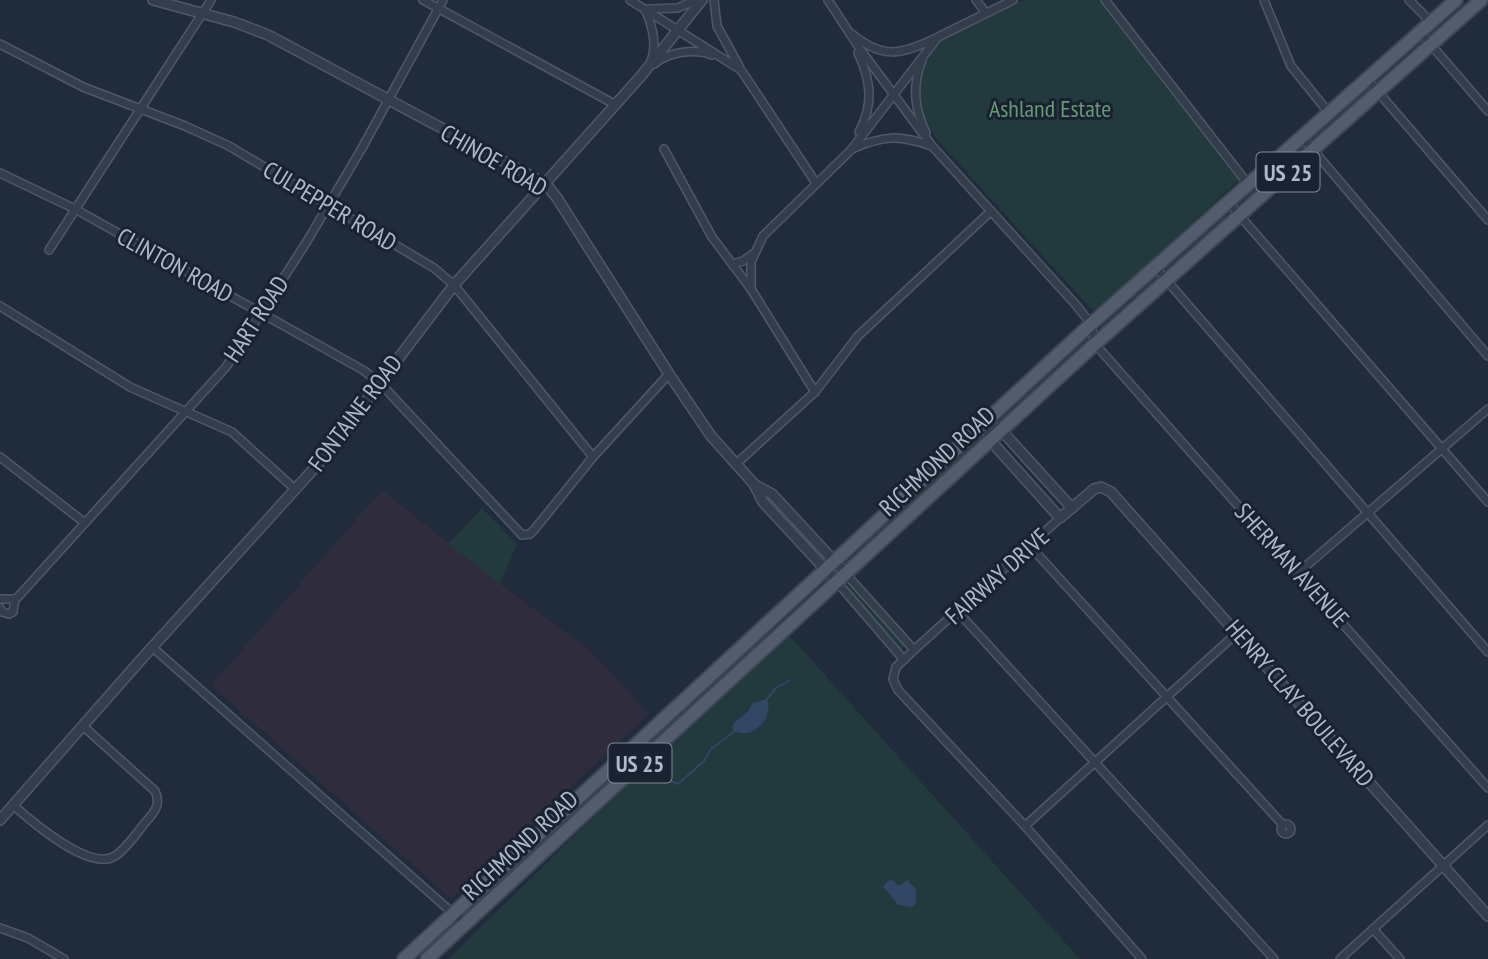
<svg xmlns="http://www.w3.org/2000/svg" width="1488" height="959" font-family="'PT Sans Narrow',sans-serif">
  <style>
    .medical { fill: #2f2c3d }
    .green { fill: #22393d }
    .water { fill: #324665 }
    .lines { fill: none; stroke-linecap: round; stroke-linejoin: round }
    .stream { stroke: #324665; stroke-width: 2 }
    .minor-casing { stroke: #4f5867; stroke-width: 10 }
    .tertiary-casing { stroke: #4f5867; stroke-width: 12 }
    .primary-casing { stroke: #3d4655; stroke-width: 16 }
    .minor { stroke: #343d4c; stroke-width: 7 }
    .tertiary { stroke: #343d4c; stroke-width: 9 }
    .primary { stroke: #525c6c; stroke-width: 12 }
    .labels { text-anchor: middle; dominant-baseline: central; stroke-width: 6; stroke-linejoin: round; paint-order: stroke }
    .shield { fill: #1a2231; stroke: #828b9b; stroke-width: 2 }
    .shield-label { font-size: 23px; font-weight: bold; fill: #afb8c8 }
    .park-label { font-size: 24px; fill: #649b72; stroke: #1a2231 }
    .street-label { font-size: 24px; fill: #afb8c8; stroke: #1a2231 }
  </style>
  <rect width="100%" height="100%" fill="#202b3c"/>
  <path class="medical" d="M382,490L500,584L591,651L649,714L451,899L211,685Z"/>
  <g class="green">
    <path d="M1024,0H1099L1239,180L1097,311L1090,308L939,142C932,132 925,122 921,109C914,88 924,54 942,41C963,25 999,10 1024,0Z"/>
    <path d="M1366,86L1370,92L1315,141L1311,139L1310,137Z"/>
    <path d="M1303,144L1306,149L1249,199H1244L1242,198Z"/>
    <path d="M1223,213L1228,219L1169,270L1164,268V264Z"/>
    <path d="M1156,273L1159,276L1157,281L1105,328L1100,327L1098,324Z"/>
    <path d="M1087,336L1089,338V343L998,426L993,423Z"/>
    <path d="M981,432H985L986,436L846,567L845,566L883,522Z"/>
    <path d="M482,508L517,544L500,584L448,544Z"/>
    <path d="M850,583L906,646L902,650L845,589L847,584Z"/>
    <path d="M772,627L775,630L697,704L692,703Z"/>
    <path d="M790,636L1080,959H448L705,708Z"/>
    <path d="M686,706L689,711L466,914L464,910Z"/>
  </g>
  <g class="water">
    <path d="M767,699C775,719 749,744 732,729L734,723L748,711L753,703Z"/>
    <path d="M891,879L899,886L907,880L916,889V904L912,907L898,905L883,886Z"/>
  </g>
  <g class="lines">
    <g class="stream">
      <path d="M767,699L776,688L790,680"/>
      <path d="M651,776L652,778L657,776L678,784L704,761L711,749L735,731"/>
    </g>
    <g class="minor-casing">
      <g id="minor">
        <path d="M423,0L616,105"/>
        <path d="M630,0L741,70L816,183"/>
        <path d="M714,0L717,26L739,66"/>
        <path d="M828,0L860,49L932,146L1076,305L1091,324L1095,344L1488,788"/>
        <path d="M976,0L986,13"/>
        <path d="M1105,0L1248,184"/>
        <path d="M1264,0L1291,66L1329,113"/>
        <path d="M1409,0L1431,22"/>
        <path d="M645,9C652,25 658,44 651,61"/>
        <path d="M649,9L678,8L695,0"/>
        <path d="M1420,32L1488,111"/>
        <path d="M852,34C882,59 901,55 934,39"/>
        <path d="M0,44L83,87L185,126L229,146L434,268L454,285L593,457"/>
        <path d="M858,53C871,81 874,104 859,132"/>
        <path d="M922,60C912,86 914,108 926,133"/>
        <path d="M654,64C669,52 694,48 712,55"/>
        <path d="M1367,79L1488,220"/>
        <path d="M1302,137L1488,356"/>
        <path d="M664,149L712,237L751,289L815,392"/>
        <path d="M852,149C884,135 900,135 932,146"/>
        <path d="M0,173L75,209L363,370L380,383L522,535L530,534L534,530L593,457L669,374"/>
        <path d="M1228,202L1488,502"/>
        <path d="M49,250L211,0"/>
        <path d="M732,264L743,261L753,254"/>
        <path d="M1156,268L1488,652"/>
        <path d="M751,289V262L763,236L851,150L938,37L1013,0"/>
        <path d="M0,306L130,387L232,432L296,490"/>
        <path d="M0,457L85,523"/>
        <path d="M736,464L815,392L858,336L991,211"/>
        <path d="M1060,518L914,650L896,667L893,679L898,690L1025,826L1142,959"/>
        <path d="M1030,546L1283,825"/>
        <path d="M1299,572L1488,409"/>
        <path d="M846,574L914,650"/>
        <path d="M837,582L904,660"/>
        <path d="M0,599H15L18,597L226,367L306,243L362,148L443,0"/>
        <path d="M0,608L2,612L9,614L13,612L15,599"/>
        <path d="M958,612L1274,959"/>
        <path d="M152,647L465,924"/>
        <path d="M13,805C31,821 90,872 115,856C126,849 136,834 144,824C153,814 162,805 155,791L83,726"/>
        <circle cx="1286" cy="829" r="5"/>
        <path d="M1025,826L1238,632"/>
        <path d="M0,928L28,938L64,959"/>
        <path d="M1373,929L1400,959"/>
        <path d="M1340,959L1488,825"/>
      </g>
    </g>
    <g class="tertiary-casing">
      <g id="tertiary">
        <path d="M153,0L234,22L268,35L546,184L557,198L669,374L711,436L754,484L763,502L837,582"/>
        <path d="M985,424L990,440L1060,518L1094,489L1101,487L1111,492L1488,916"/>
        <path d="M985,424L1001,430L1072,508"/>
        <path d="M755,485L772,494L846,574"/>
        <path d="M0,820L138,663L319,463L454,285L641,76L702,0"/>
      </g>
    </g>
    <g class="primary-casing">
      <g id="primary">
        <path d="M404,959L1091,324L1456,0"/>
        <path d="M427,959L1095,344L1481,0"/>
      </g>
    </g>
    <use href="#minor" class="minor"/>
    <use href="#tertiary" class="tertiary"/>
    <use href="#primary" class="primary"/>
  </g>
  <g class="labels">
    <g class="shield">
      <rect x="1256.5" y="152.5" width="63" height="39" rx="5"/>
      <rect x="608.5" y="743.5" width="63" height="39" rx="5"/>
    </g>
    <g class="shield-label">
      <text x="1288" y="172">US 25</text>
      <text x="640" y="763">US 25</text>
    </g>
    <g class="park-label">
      <text x="1050" y="108">Ashland Estate</text>
    </g>
    <g class="street-label">
      <text transform="translate(494 160) rotate(30)">CHINOE ROAD</text>
      <text transform="translate(330 206) rotate(31)">CULPEPPER ROAD</text>
      <text transform="translate(175 265) rotate(29)">CLINTON ROAD</text>
      <text transform="translate(256 319) rotate(-57)">HART ROAD</text>
      <text transform="translate(355 413) rotate(-53)">FONTAINE ROAD</text>
      <text transform="translate(937 461) rotate(-43)">RICHMOND ROAD</text>
      <text transform="translate(1292 565) rotate(48)">SHERMAN AVENUE</text>
      <text transform="translate(997 576) rotate(-42)">FAIRWAY DRIVE</text>
      <text transform="translate(1300 703) rotate(49)">HENRY CLAY BOULEVARD</text>
      <text transform="translate(520 845) rotate(-43)">RICHMOND ROAD</text>
    </g>
  </g>
</svg>
